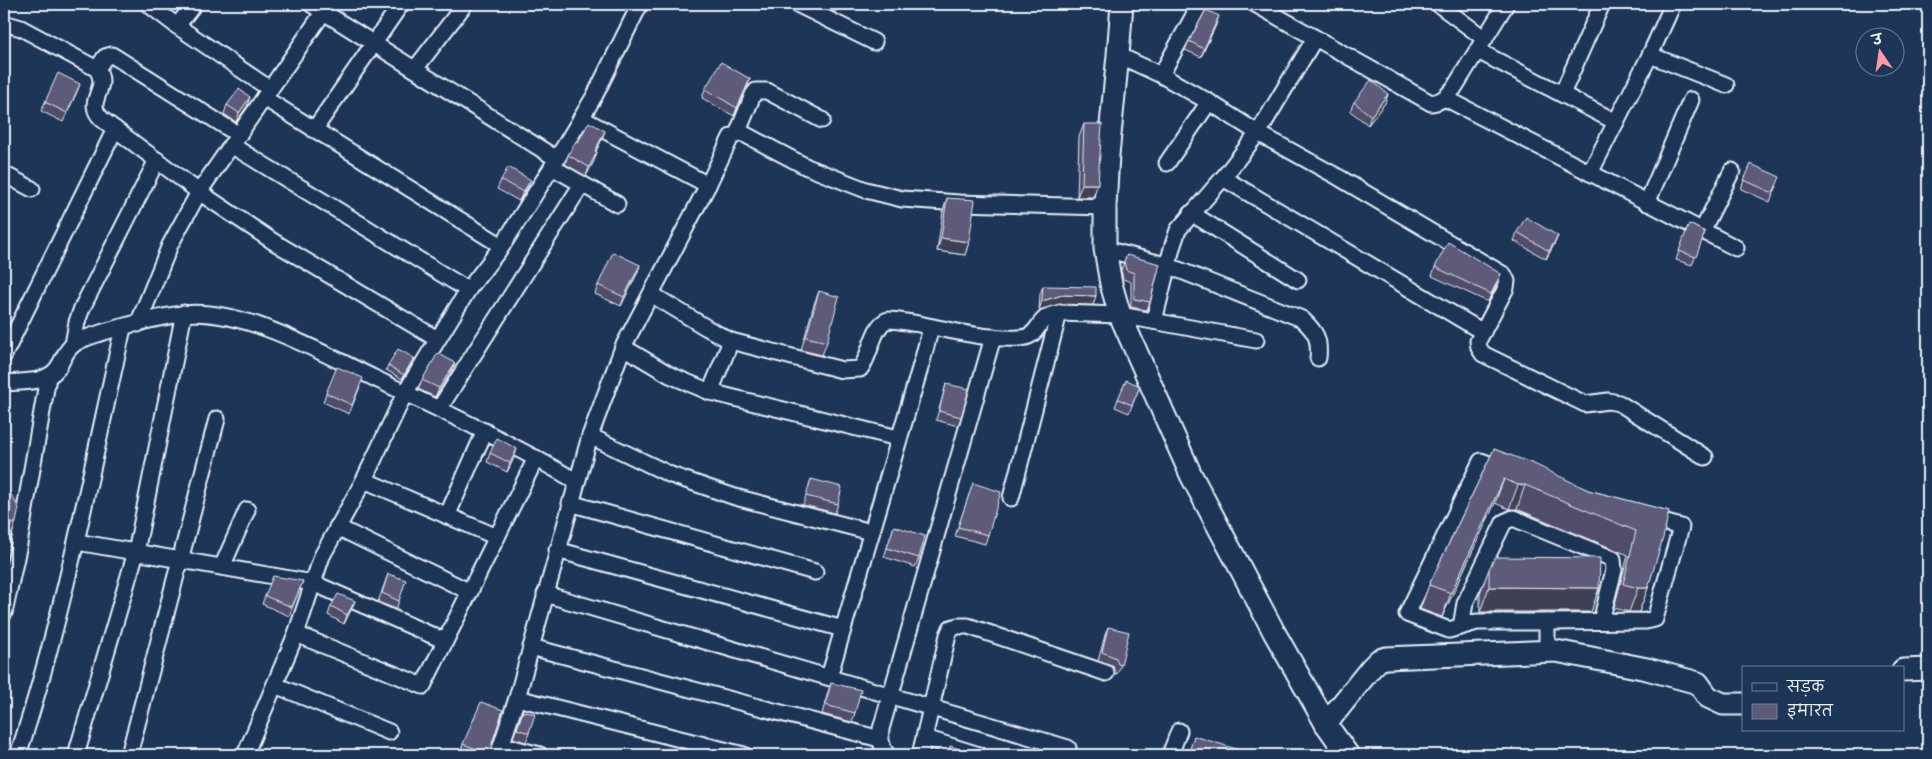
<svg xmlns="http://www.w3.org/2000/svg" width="1932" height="759" font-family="Itim,'Playpen Sans Deva',sans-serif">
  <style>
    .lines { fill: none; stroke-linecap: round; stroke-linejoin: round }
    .street-casing { stroke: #e8f1f8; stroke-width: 19 }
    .secondary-casing { stroke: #e8f1f8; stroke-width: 25 }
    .street { stroke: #1d3557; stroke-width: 15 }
    .secondary { stroke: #1d3557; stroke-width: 21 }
    .wall { fill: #504d69; stroke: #e8f1f8 }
    .shaded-wall { fill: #413f55; stroke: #e8f1f8 }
    .building { fill: #5d5a7a; stroke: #e8f1f8 }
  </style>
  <rect width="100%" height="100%" fill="#1d3557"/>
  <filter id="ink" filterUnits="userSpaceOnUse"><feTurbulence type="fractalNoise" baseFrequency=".02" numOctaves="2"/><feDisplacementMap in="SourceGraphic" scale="10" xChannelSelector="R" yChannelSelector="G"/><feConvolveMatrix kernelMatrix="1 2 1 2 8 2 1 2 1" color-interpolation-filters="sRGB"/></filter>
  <g filter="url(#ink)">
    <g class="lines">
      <g class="street-casing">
        <g id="street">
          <path d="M148,4L177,26L270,89"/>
          <path d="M311,4L557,159"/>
          <path d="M797,4L874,42"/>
          <path d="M1255,4L1431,103C1442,102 1447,96 1454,88L1506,4"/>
          <path d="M1438,4L1485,39"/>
          <path d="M177,26L194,4"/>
          <path d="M4,27L11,25L21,28L97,69C111,90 82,101 103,120L199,192L274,242L437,339"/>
          <path d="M1478,51L1616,122"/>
          <path d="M1118,55L1161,75L1209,102L1258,133L1338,177L1504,275L1507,281L1506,288L1478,341L1479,348L1483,354L1585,404L1608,401L1619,403L1705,457"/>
          <path d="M1650,55L1726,85"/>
          <path d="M97,69L105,57L112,55L239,135"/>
          <path d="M415,69L465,4"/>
          <path d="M1161,75L1200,4"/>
          <path d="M1562,94L1602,4"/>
          <path d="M264,98L502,246"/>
          <path d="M1445,98L1736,248"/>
          <path d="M581,118L708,185"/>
          <path d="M314,130L401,4"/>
          <path d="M737,134L753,95L756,91H767L822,120"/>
          <path d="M231,145L468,290"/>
          <path d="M1167,163L1209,102"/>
          <path d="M552,167L617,204"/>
          <path d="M1590,173L1650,55L1673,4"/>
          <path d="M4,174L32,189"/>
          <path d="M1223,178L1483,332"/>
          <path d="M1647,203L1691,100"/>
          <path d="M1191,213L1298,280"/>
          <path d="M1702,231L1732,171"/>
          <path d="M1105,249L1169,266L1302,319C1316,332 1320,339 1318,358"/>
          <path d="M651,294L707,328L731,341L842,370L860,369C871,357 872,325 888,320C898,320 909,323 919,324C948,330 989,340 1019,338C1043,337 1033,317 1059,313L1120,315L1256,340"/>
          <path d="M1154,321L1172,248L1178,230L1223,178L1258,133L1315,38"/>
          <path d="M138,324L170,245L199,192L329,4"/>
          <path d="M73,345L77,322L82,308L157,160"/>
          <path d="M623,347L670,375L710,392L898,438"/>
          <path d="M4,355L115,129"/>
          <path d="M4,383C21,381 45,384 57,369C63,361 65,350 74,344C90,333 162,316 183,314C242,307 322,353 374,378C443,411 511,443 576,481"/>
          <path d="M710,392L731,341"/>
          <path d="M439,409L582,184"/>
          <path d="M590,436L671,475L735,497L871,532"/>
          <path d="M1505,470L1481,461L1407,614L1449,630L1477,622H1547V651"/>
          <path d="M364,480L497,537"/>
          <path d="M1011,498L1059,313"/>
          <path d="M570,503L815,572"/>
          <path d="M447,516L485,431"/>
          <path d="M337,527L470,592"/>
          <path d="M77,542L313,583L445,641"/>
          <path d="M557,550L843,629"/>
          <path d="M222,567L247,510"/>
          <path d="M545,594L1068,748"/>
          <path d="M4,613L19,544L48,377"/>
          <path d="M1547,622L1646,621L1655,619L1681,527L1648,518"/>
          <path d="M1461,627L1465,603L1504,522L1513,518L1613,559L1614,570L1601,621"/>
          <path d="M296,634L423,686L536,458"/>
          <path d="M531,647L880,739"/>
          <path d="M829,677L923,358L931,327"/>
          <path d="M275,685L389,732"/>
          <path d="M517,698L744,755"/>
          <path d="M925,738L979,755"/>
          <path d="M502,745L540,755"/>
          <path d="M18,755C64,615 91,471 123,328"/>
          <path d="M76,755L136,552L184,313"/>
          <path d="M129,755L217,419"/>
          <path d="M245,755L296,634L322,556L364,480L405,393L468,290L502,246L552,167L595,95L640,4"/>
          <path d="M498,755L517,698L590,436L623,347L708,185L731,137L737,134H744L807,167L866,190L902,199L959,203L1105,207"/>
          <path d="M887,755C881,746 880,740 881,729L993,337"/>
          <path d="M920,755L948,635L951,628L958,626H968L1106,673"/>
          <path d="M1170,755L1179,731"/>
        </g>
      </g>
      <g class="secondary-casing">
        <g id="secondary">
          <path d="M1122,4L1118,55L1108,155L1105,207V249L1111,284L1120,315L1191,475L1274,632L1326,724L1348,755"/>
          <path d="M1903,670L1928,669"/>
          <path d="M1326,724L1371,668L1379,660L1386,658L1556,651L1647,669L1698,683L1708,697L1723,704H1743"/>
        </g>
      </g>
      <use href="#street" class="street"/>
      <use href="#secondary" class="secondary"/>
    </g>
    <g class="wall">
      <path d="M818,4H840L835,12Z"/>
      <path d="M1216,25L1201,57L1185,50L1189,41Z"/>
      <path d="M750,79L734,116L702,98L705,89Z"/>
      <path d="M80,84L77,92L63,122L41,111L45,102Z"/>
      <path d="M1388,94L1385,103L1368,125L1350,111L1354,102Z"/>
      <path d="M227,105L247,106L236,122L224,114Z"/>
      <path d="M1084,124L1093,197H1077L1079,137Z"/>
      <path d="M602,139L596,151L597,152L594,161L586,176L565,164L568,155L578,142Z"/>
      <path d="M501,180L527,188L519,201L497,189Z"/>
      <path d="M1744,180L1777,186L1770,202L1741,189Z"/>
      <path d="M947,198L969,242L965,255L937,251L943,211Z"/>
      <path d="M1689,224L1705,232L1692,265L1676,260Z"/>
      <path d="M1517,232L1558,236L1554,245L1546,259L1514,241Z"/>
      <path d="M1127,255L1150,302L1147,310L1131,307V282L1123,279L1121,270Z"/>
      <path d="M640,265L637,274L621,306L595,294L598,285Z"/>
      <path d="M1435,267L1497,283L1488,302L1432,276Z"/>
      <path d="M1043,286L1093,305L1059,304L1039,310L1040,294Z"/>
      <path d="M819,291L827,342L822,355L801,350L814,304Z"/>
      <path d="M414,358L412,363L402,379L386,370L388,365Z"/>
      <path d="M455,363L451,372L435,397L418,389L422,380Z"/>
      <path d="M946,384L961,417L958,426L936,420Z"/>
      <path d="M1140,386L1129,413L1115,407L1118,399Z"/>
      <path d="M360,387L349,414L323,402L326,393Z"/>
      <path d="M1494,449L1588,490L1669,511L1648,588L1639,612H1629L1614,608L1628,555L1517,509H1509L1495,503L1442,617L1420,609L1429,585Z"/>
      <path d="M490,453L514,458L507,472L487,462Z"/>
      <path d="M811,479L838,504L835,513L803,505Z"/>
      <path d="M970,492L988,535L985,544L955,536Z"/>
      <path d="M894,526L919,558L915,567L884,557Z"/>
      <path d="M1489,569L1599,588L1591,612H1480V593Z"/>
      <path d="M388,574L399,601L396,609L378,602Z"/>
      <path d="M303,581L289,616L262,604L265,596Z"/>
      <path d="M355,601L351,610L344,624L328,615L331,606Z"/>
      <path d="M1108,627L1121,665L1117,674L1115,673L1113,666L1098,661L1105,635Z"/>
      <path d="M831,683L855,713L852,722L822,714L828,692Z"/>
      <path d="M523,711L529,733L526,742L513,738Z"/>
      <path d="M492,743L493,755H466L460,753L463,744Z"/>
    </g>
    <g class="shaded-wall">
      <path d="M1219,16L1216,25L1201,57L1204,49Z"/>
      <path d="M750,79L747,88L734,116L737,108Z"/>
      <path d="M1388,94L1385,103L1368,125L1371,116Z"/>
      <path d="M250,97L247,106L236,122L239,113Z"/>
      <path d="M605,131L602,139L592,160L595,151Z"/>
      <path d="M597,152L594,161L586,176L589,167Z"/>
      <path d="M531,180L527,188L519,201L523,192Z"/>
      <path d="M1082,184H1098L1093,197H1077Z"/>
      <path d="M1558,236L1554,245L1546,259L1549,251Z"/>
      <path d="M941,238L969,242L965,255L937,251Z"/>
      <path d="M640,265L637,274L621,306L624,297Z"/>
      <path d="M1501,274L1497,283L1488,302L1491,294Z"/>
      <path d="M1062,295L1096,296L1093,305L1059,304L1039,310L1042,301Z"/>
      <path d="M414,358L412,363L402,379L404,375Z"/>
      <path d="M455,363L451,372L435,397L439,388Z"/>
      <path d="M517,449L514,458L507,472L510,463Z"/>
      <path d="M1504,479L1495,503L1442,617L1451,593Z"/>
      <path d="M1518,485H1525L1517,509H1509Z"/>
      <path d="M16,522L10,539L4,543V529Z"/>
      <path d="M1489,587L1599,588L1591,612H1480Z"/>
      <path d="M1638,588H1648L1639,612H1629Z"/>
      <path d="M355,601L351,610L344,624L347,615Z"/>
    </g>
    <g class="building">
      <path d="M1206,10L1219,16L1204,49L1189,41Z"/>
      <path d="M721,62L750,79L737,108L705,89Z"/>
      <path d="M58,73L80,84L67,113L45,102Z"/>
      <path d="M1371,80L1388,94L1371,116L1354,102Z"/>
      <path d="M239,89L250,97L239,113L227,105Z"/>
      <path d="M589,122L605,131L595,151L597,152L589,167L568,155L576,141L578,142Z"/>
      <path d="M1084,124H1102L1098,184H1082Z"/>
      <path d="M1751,164L1780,177L1773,193L1744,180Z"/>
      <path d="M508,167L531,180L523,192L501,180Z"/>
      <path d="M947,198L975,200L969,242L941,238Z"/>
      <path d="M1526,217L1558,236L1549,251L1517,232Z"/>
      <path d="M1689,224L1705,232L1696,257L1679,251Z"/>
      <path d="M1448,242L1501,274L1491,294L1435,267Z"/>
      <path d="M613,252L640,265L624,297L598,285Z"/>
      <path d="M1127,255L1160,264L1150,302L1134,299V273L1126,270L1124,261Z"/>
      <path d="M1043,286L1096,287V296L1062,295L1042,301Z"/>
      <path d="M819,291L839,297L827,342L806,337Z"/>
      <path d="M398,349L414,358L404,375L388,365Z"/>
      <path d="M438,353L455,363L439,388L422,380Z"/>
      <path d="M337,367L363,378L352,405L326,393Z"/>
      <path d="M1126,380L1140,386L1132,405L1118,399Z"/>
      <path d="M946,384L969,389L961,417L939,411Z"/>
      <path d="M497,438L517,449L510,463L490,453Z"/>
      <path d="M1494,449L1534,464L1588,490L1669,511L1663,538L1648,588H1638L1623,584L1636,531L1525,485H1518L1504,479L1451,593L1429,585Z"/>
      <path d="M811,479L842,487L838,504L806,496Z"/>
      <path d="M973,483L1001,492L988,535L958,527Z"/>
      <path d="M9,491L19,508L16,522L4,529V495Z"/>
      <path d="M894,526L925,536L919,558L887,548Z"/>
      <path d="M1495,557L1600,558L1599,588L1489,587V569Z"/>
      <path d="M388,574L406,580L399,601L382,593Z"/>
      <path d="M273,576L303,581L292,607L265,596Z"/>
      <path d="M338,594L355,601L347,615L331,606Z"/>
      <path d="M1108,627L1129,632L1121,665L1118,664L1116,658L1102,652Z"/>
      <path d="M831,683L861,690L855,713L825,705Z"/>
      <path d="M481,702L503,710L492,743L493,755L463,744Z"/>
      <path d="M523,711L535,714L529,733L517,729Z"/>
      <path d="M1194,736L1243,751L1242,753L1248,755H1188Z"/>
      <path d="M950,746L980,755L989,753L997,755H946Z"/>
    </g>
  </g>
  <rect width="1932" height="759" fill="none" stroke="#1d3557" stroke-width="20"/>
  <rect x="10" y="10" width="1912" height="739" fill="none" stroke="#e8f1f8" stroke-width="2" filter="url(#ink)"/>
  <rect x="1742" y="666" width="162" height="65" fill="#1d3557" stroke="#6e8097"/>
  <rect x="1752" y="683" width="25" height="8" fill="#1d3557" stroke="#6e8097"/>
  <text x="1787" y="692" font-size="15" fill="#e8f1f8">सड़क</text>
  <rect x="1752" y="704" width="25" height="15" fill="#5d5a7a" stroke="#6e8097"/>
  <text x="1787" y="716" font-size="15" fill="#e8f1f8">इमारत</text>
  <g transform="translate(1880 52) rotate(347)"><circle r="24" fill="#1d3557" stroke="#6e8097"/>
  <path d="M0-4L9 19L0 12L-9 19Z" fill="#ff9aa2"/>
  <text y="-8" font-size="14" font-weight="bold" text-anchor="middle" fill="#e8f1f8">उ</text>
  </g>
</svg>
